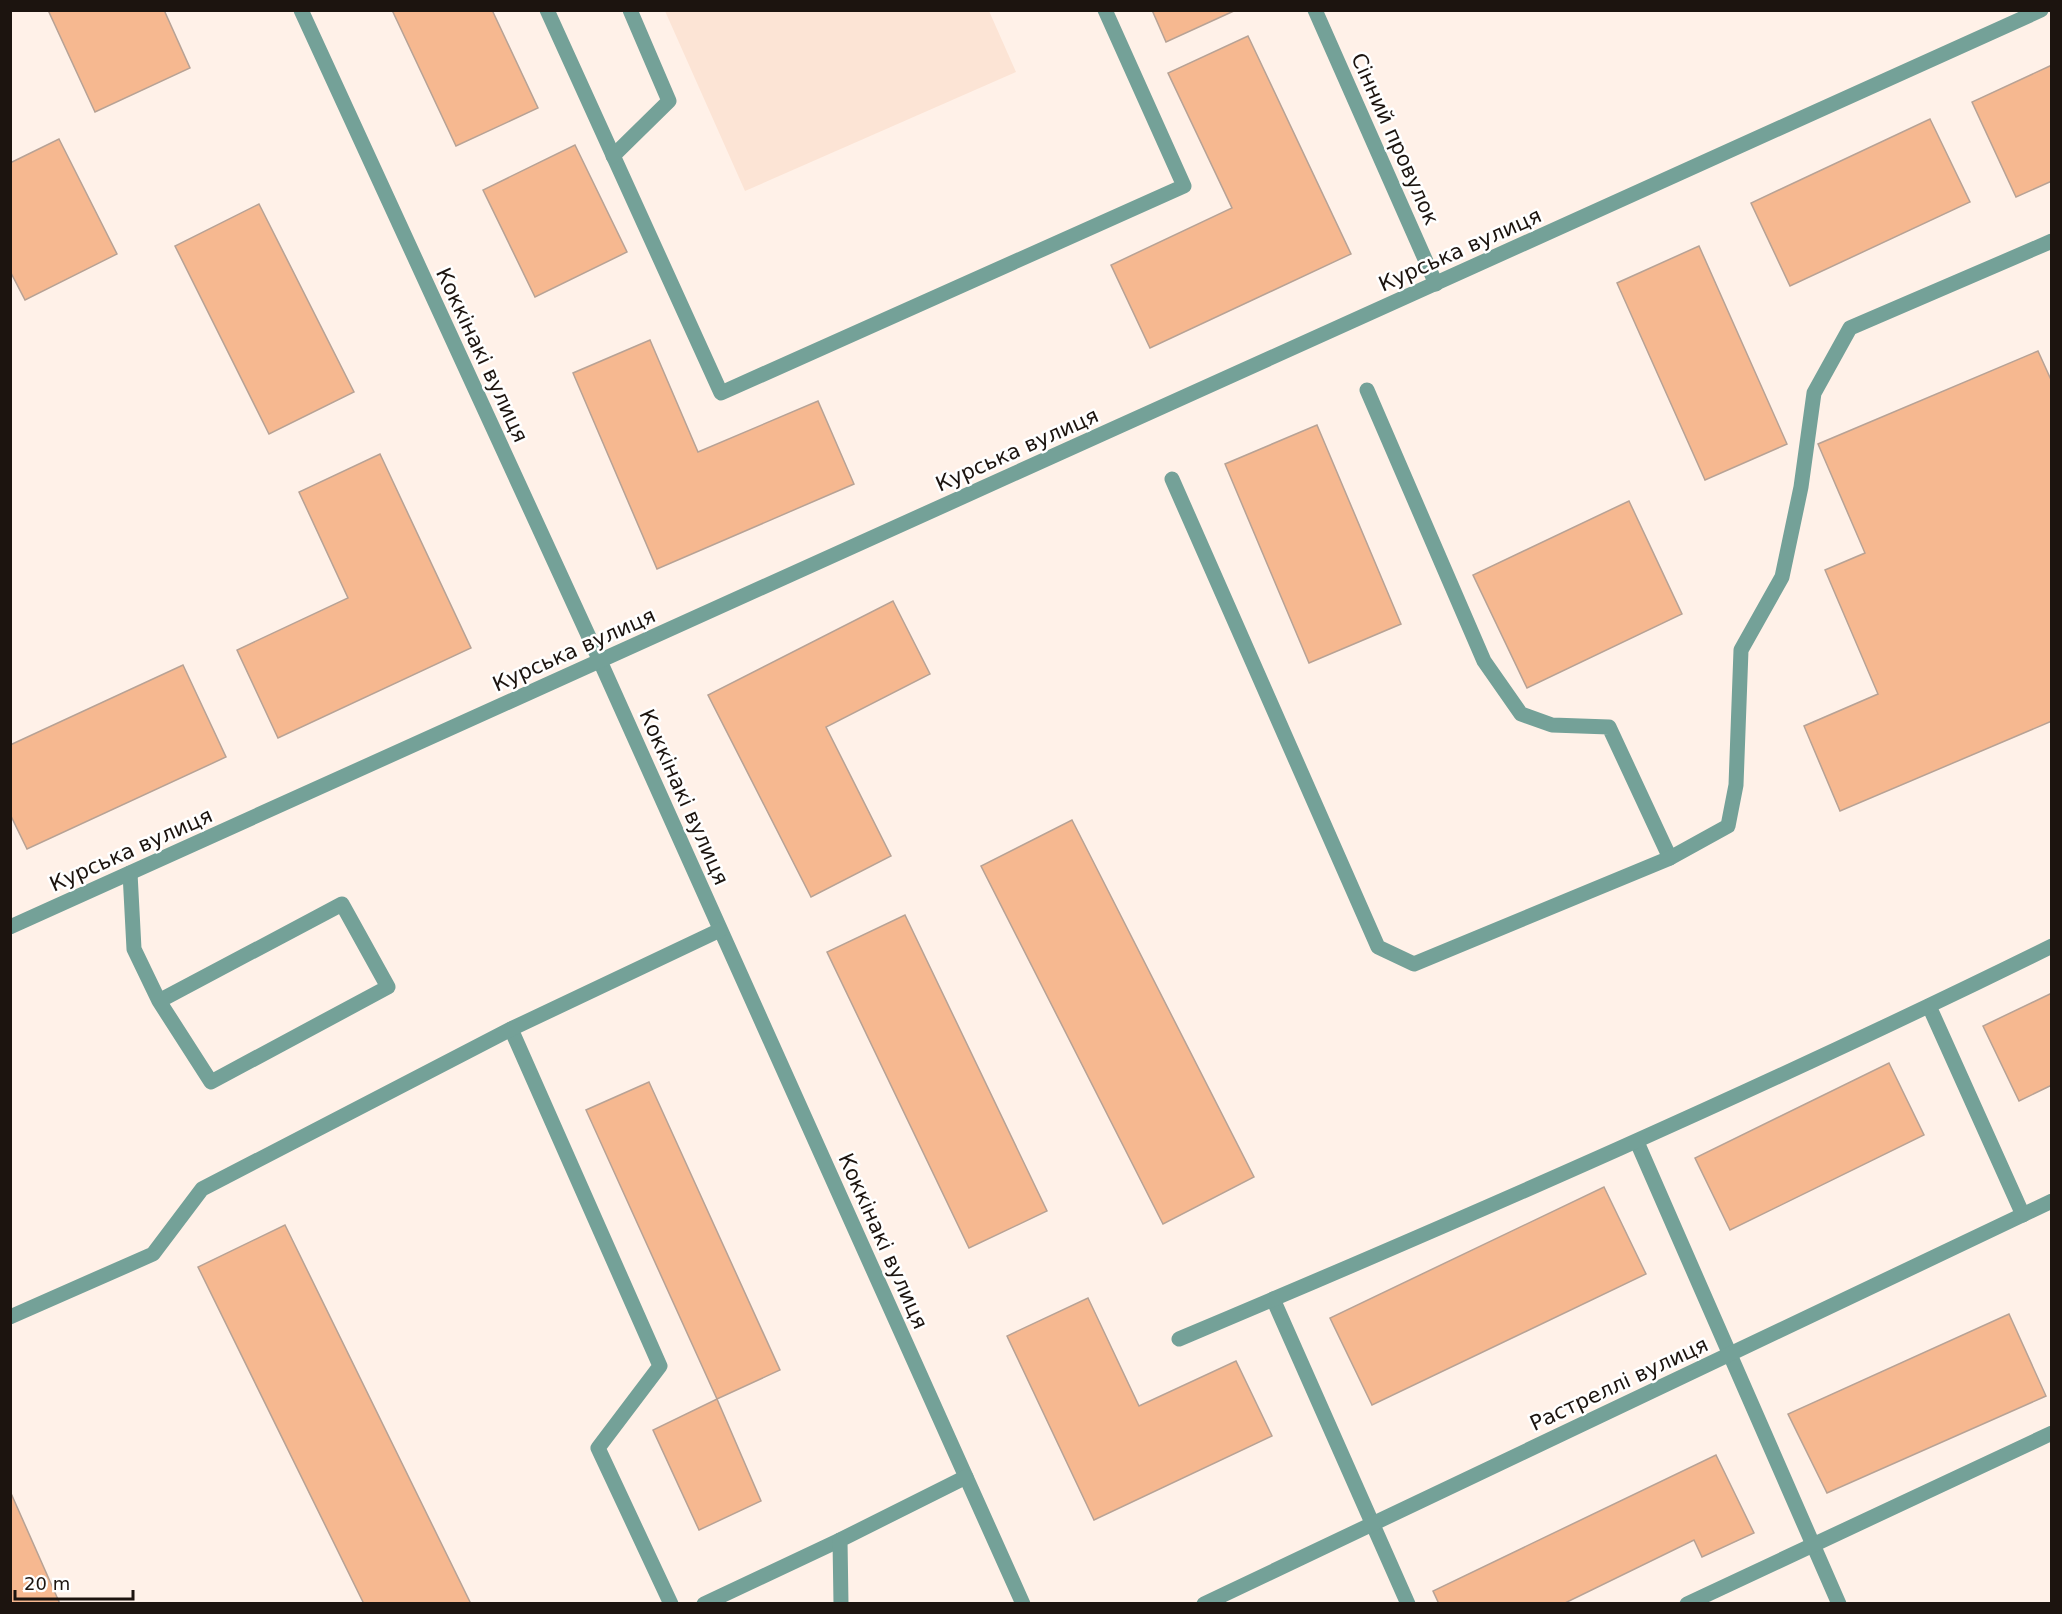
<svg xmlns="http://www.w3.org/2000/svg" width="2062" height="1614" font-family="'DejaVu Sans',sans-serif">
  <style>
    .built { fill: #fce4d5 }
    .building { fill: #f6b890; stroke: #b7a295; stroke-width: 1.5 }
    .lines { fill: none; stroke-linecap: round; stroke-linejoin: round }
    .minor { stroke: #74a198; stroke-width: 15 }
    .labels { text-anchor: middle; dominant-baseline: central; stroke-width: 5; stroke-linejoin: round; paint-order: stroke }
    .street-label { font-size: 21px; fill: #1c140f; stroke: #fff }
  </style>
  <rect width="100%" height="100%" fill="#fff1e8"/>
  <path class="built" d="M665,11H989L1016,72L745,191Z"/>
  <g class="building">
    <path d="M48,10H164L190,68L95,112Z"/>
    <path d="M392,10H492L538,108L456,146Z"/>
    <path d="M1152,10H1236L1166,42Z"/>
    <path d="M1248,36L1351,254L1150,348L1111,265L1232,208L1168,73Z"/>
    <path d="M2052,65V181L2016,197L1972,102Z"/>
    <path d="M1930,119L1970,202L1790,286L1751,203Z"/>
    <path d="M59,139L117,254L25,300L10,271V163Z"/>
    <path d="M575,145L627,252L535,297L483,190Z"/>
    <path d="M259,204L354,392L269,434L175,246Z"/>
    <path d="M1699,246L1787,444L1705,480L1617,283Z"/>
    <path d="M650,340L698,452L818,401L854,484L657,569L573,373Z"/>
    <path d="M2038,351L2052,382V721L1840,811L1804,726L1878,694L1825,570L1865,553L1818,444Z"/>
    <path d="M1317,425L1401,624L1309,663L1225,464Z"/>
    <path d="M380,454L471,648L278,738L237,650L348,598L299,492Z"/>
    <path d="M1629,501L1682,614L1527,688L1473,575Z"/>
    <path d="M893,601L930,674L826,727L891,856L811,897L708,695Z"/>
    <path d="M183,665L226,757L27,849L10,814V745Z"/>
    <path d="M1072,820L1254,1177L1163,1224L981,866Z"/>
    <path d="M905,915L1047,1211L969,1248L827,952Z"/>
    <path d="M2052,993V1085L2019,1101L1983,1026Z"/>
    <path d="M1889,1063L1924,1135L1730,1230L1695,1158Z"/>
    <path d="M649,1082L780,1370L717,1399L586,1110Z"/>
    <path d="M1604,1187L1646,1274L1372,1405L1330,1318Z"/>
    <path d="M285,1225L471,1604H364L198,1267Z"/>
    <path d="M1088,1298L1139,1406L1236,1361L1272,1436L1094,1520L1007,1336Z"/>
    <path d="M2009,1314L2046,1396L1827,1493L1788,1414Z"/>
    <path d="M717,1399L761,1501L699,1530L653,1430Z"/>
    <path d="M1716,1455L1754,1533L1702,1557L1694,1540L1563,1604H1439L1433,1591Z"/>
    <path d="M10,1491L60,1604H10Z"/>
  </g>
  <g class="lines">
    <g class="minor">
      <path d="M301,10L600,661L1023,1604"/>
      <path d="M547,10L721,393L1184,186L1105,10"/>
      <path d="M1315,10L1436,284"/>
      <path d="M613,156L669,101L630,10"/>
      <path d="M1367,390L1484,661L1521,714L1552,725L1609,727L1670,858"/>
      <path d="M1172,479L1378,947L1414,964L1670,858L1728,826L1736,785L1741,650L1782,577L1801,487L1814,393L1850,328L2052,241"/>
      <path d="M130,873L134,949L159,1001L342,904L388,987L211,1082L159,1001"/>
      <path d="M10,927L2041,10"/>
      <path d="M1929,1006L2023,1215"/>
      <path d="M511,1029L660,1366L598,1448L671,1604"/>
      <path d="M1637,1142L1839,1604"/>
      <path d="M1273,1299L1408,1604"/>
      <path d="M10,1317L153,1254L202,1189L511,1029L720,930"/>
      <path d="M1179,1339C1473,1215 1766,1087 2052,946"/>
      <path d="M704,1604L840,1540"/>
      <path d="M841,1604L840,1540L966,1477"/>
      <path d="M1204,1604L2052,1201"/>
      <path d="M1687,1604L2052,1433"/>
    </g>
  </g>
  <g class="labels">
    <g class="street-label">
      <text transform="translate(1395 139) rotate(66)">Сінний провулок</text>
      <text transform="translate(1460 250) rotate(-24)">Курська вулиця</text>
      <text transform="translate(482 355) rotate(65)">Коккінакі вулиця</text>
      <text transform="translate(1017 450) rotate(-24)">Курська вулиця</text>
      <text transform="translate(574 650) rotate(-24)">Курська вулиця</text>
      <text transform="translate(684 797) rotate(66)">Коккінакі вулиця</text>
      <text transform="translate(131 850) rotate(-24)">Курська вулиця</text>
      <text transform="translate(883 1241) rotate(66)">Коккінакі вулиця</text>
      <text transform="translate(1619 1384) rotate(-25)">Растреллі вулиця</text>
    </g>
  </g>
  <rect width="2062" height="1614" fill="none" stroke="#1c140f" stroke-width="24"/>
  <path d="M15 1590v9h118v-9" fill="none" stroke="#1c140f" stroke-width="3"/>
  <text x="24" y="1590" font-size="18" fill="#1c140f" stroke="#ffffff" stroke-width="4.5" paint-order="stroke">20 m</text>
</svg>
